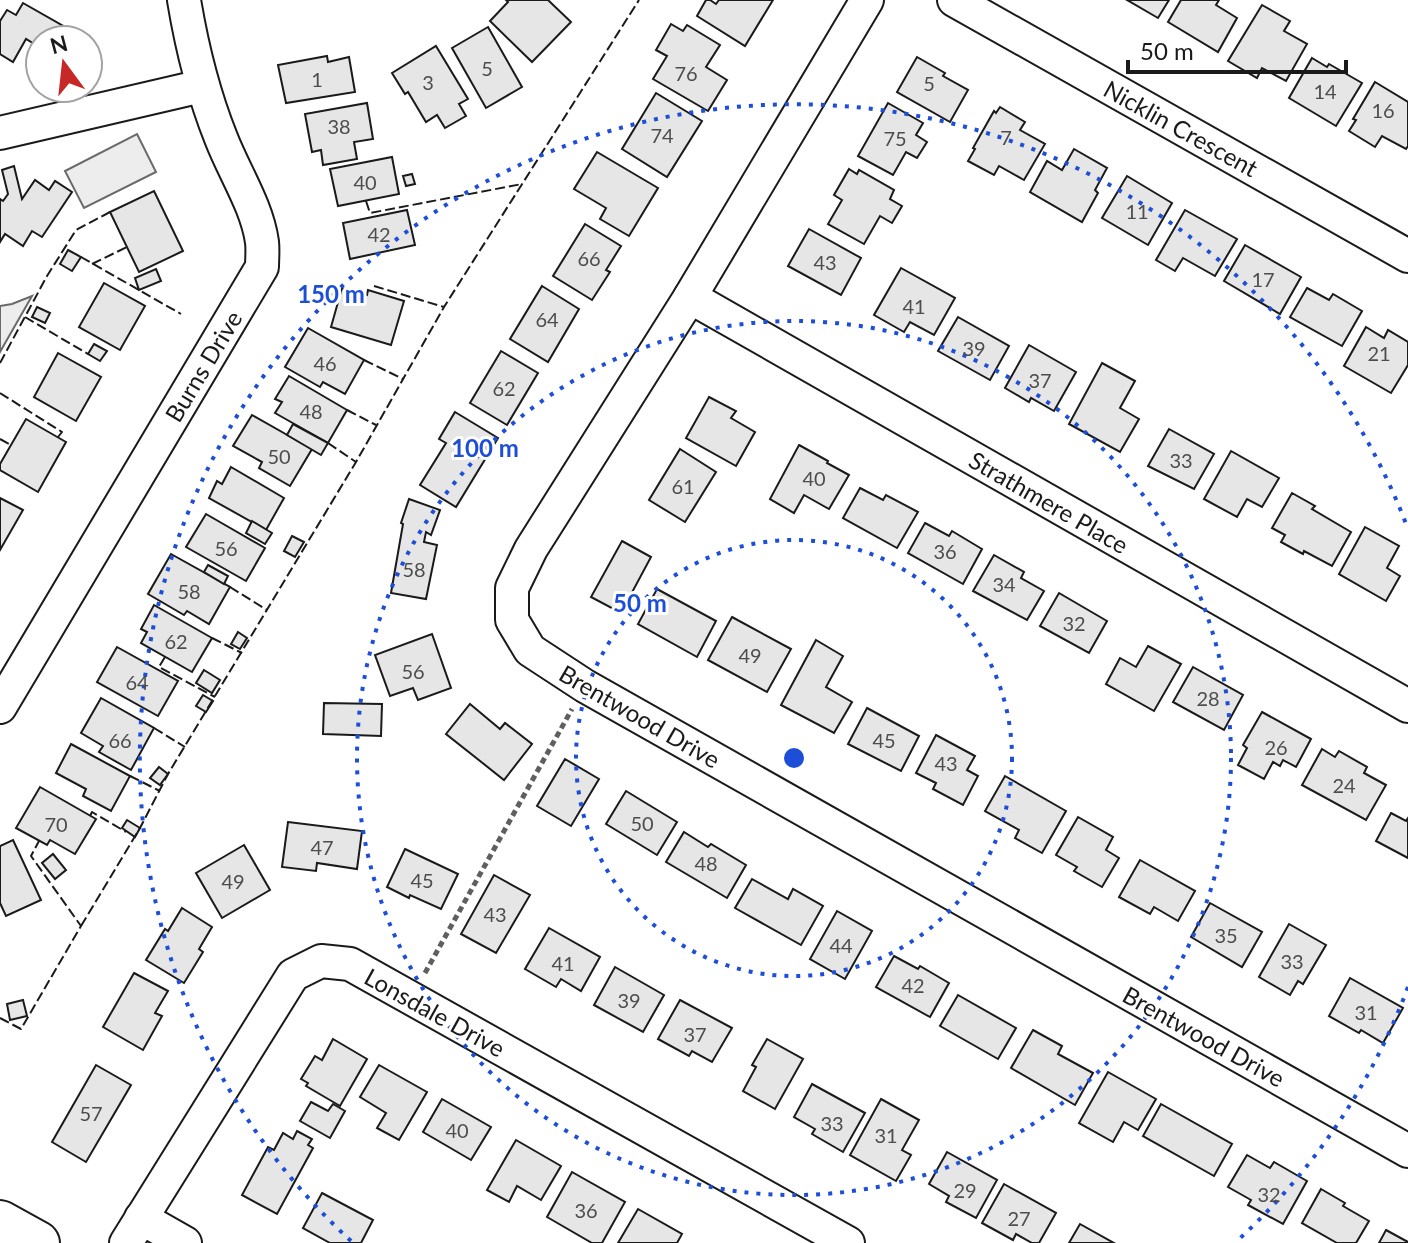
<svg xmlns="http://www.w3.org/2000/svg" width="1408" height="1243" font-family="Lato,sans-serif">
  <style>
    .built { fill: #ededed; stroke: #6a6a6a; stroke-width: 2 }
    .building { fill: #e6e6e6; stroke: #1a1a1a; stroke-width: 2 }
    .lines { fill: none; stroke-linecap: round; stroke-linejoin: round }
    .minor-casing { stroke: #1a1a1a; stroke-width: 36 }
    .major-casing { stroke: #1a1a1a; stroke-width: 46 }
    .path { stroke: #5f5f5f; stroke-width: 5; stroke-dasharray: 6 4; stroke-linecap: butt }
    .minor { stroke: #fff; stroke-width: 32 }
    .major { stroke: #fff; stroke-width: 42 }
    .fence { stroke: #1a1a1a; stroke-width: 2; stroke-dasharray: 10 4; stroke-linecap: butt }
    .ring { fill: none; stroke: #1d4ed8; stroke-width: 4; stroke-dasharray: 4 8 }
    .labels { text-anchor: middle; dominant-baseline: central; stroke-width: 6; stroke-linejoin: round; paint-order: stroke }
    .number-label { font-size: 20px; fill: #4d4d4d }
    .street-label { font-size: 24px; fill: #1a1a1a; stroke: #fff }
    .centre { fill: #1d4ed8; stroke: #fff; stroke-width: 4 }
    .ring-label { font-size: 24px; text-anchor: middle; font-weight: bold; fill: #1d4ed8; stroke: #fff; stroke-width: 6; stroke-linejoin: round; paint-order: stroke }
  </style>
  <rect width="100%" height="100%" fill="#fff"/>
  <g class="built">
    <path d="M137,134L156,172L84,208L65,171Z"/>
    <path d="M32,296L0,352V306L12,304Z"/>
  </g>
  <g class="building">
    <path d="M506,0H548L571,22L532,62L490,21L508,2Z"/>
    <path d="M706,0H710L716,4L719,0H773L745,46L697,16Z"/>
    <path d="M1127,0H1169L1158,18Z"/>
    <path d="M1181,0H1219L1216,5L1237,18L1218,52L1168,22Z"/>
    <path d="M23,3L72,31L67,40H40L36,45L26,39L13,62L0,54V21L7,10L16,15Z"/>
    <path d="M1262,5L1290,21L1284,31L1307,44L1286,81L1262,68L1257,78L1228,61Z"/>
    <path d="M671,24L683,31L687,25L720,45L706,67L727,80L708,111L653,79L667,56L656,50Z"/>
    <path d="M488,27L522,87L486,108L452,48Z"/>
    <path d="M436,46L468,99L459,104L466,116L445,128L437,115L426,122L408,92L405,94L392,73Z"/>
    <path d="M327,56L328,62L349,57L355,92L286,103L278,65Z"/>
    <path d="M917,57L945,73L943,76L968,90L950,122L897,92Z"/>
    <path d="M1312,58L1327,67L1329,64L1362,83L1336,126L1289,98Z"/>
    <path d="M1375,82L1408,102V146L1406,149L1382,136L1375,147L1349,131L1356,120L1353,119Z"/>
    <path d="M656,93L702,121L667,177L622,149Z"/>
    <path d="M367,103L373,139L354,142L357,159L323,165L321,150L312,152L305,114Z"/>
    <path d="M888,103L923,123L916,135L927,142L917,158L906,152L893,175L858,156Z"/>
    <path d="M1000,107L1025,122L1020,130L1045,144L1024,180L999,166L994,175L968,161L975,149L973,148L994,111L996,113Z"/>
    <path d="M1074,149L1107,168L1095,190L1098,193L1082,222L1030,192L1047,161L1062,170Z"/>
    <path d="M597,152L658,188L629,236L600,219L606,208L574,189Z"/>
    <path d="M392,157L399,194L338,206L330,169Z"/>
    <path d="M14,166L22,199L35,180L49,190L55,181L72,192L42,237L32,231L23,246L5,234L0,242V199L3,201L8,194L2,170Z"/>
    <path d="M849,169L857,174L859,170L894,190L890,199L902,206L892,223L880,216L864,244L828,224L842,200L834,195Z"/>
    <path d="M412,174L415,184L406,186L403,176Z"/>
    <path d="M1127,176L1172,203L1148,245L1102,218Z"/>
    <path d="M154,191L183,251L139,272L110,212Z"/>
    <path d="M407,210L415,245L350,259L343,223Z"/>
    <path d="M1185,210L1237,239L1215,276L1183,258L1175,271L1156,260Z"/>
    <path d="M585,224L621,246L606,270L610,272L592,300L553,276Z"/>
    <path d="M809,229L861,258L841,295L788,266Z"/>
    <path d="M1245,245L1301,277L1280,314L1224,281Z"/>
    <path d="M68,250L81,257L72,271L60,264Z"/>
    <path d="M901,268L955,298L934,335L910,322L904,332L874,315Z"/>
    <path d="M156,269L161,281L139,290L135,278Z"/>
    <path d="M104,283L145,306L120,350L79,327Z"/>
    <path d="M542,286L579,309L548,362L510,339Z"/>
    <path d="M342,288L367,295L368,290L404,301L391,345L331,327Z"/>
    <path d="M1307,288L1329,300L1333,294L1362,311L1342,346L1290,317Z"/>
    <path d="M37,307L50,313L45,323L32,317Z"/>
    <path d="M958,317L1009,346L990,380L938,351Z"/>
    <path d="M1366,327L1384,338L1388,330L1408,342V365L1391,393L1344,366Z"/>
    <path d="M308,328L364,360L345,394L323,382L320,387L285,367Z"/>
    <path d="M94,344L107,351L100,361L88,354Z"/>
    <path d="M1029,345L1076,372L1054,411L1031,398L1029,402L1005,388Z"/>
    <path d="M501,351L538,373L507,425L470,403Z"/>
    <path d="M58,353L101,377L76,421L34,397Z"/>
    <path d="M1102,363L1135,381L1120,408L1139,419L1120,452L1069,424Z"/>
    <path d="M289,376L347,410L328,443L275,413L282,402L275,399Z"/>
    <path d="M709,397L736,411L731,418L755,432L736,466L686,438Z"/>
    <path d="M455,412L498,438L456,507L420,485L446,443L439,439Z"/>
    <path d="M252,415L312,449L290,486L259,468L262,462L233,446Z"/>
    <path d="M26,419L66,442L38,492L0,470V464Z"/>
    <path d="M293,424L328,443L321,455L287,435Z"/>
    <path d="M1169,429L1214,454L1194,489L1148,466Z"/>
    <path d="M799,445L828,461L827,463L849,475L829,509L804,495L794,513L770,499Z"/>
    <path d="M680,449L716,472L685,522L649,500Z"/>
    <path d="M1231,451L1279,478L1262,507L1247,499L1237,517L1204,499Z"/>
    <path d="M231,467L284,498L266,530L209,498L217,481L222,484Z"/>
    <path d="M860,488L883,500L886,495L918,512L897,548L843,518Z"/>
    <path d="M1292,493L1315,506L1312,509L1351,532L1332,566L1304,551L1303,554L1281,542L1285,535L1272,528Z"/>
    <path d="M0,498L23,510L0,550Z"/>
    <path d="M409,499L440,510L431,535L426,532L424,542L437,545L426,599L391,593L403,524L401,523Z"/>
    <path d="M206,514L265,548L246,581L186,547Z"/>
    <path d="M252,521L272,533L265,544L246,533Z"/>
    <path d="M925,523L949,536L952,531L982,549L963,584L908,553Z"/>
    <path d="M1365,527L1399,546L1387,568L1400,576L1386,601L1339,574Z"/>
    <path d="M292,536L304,542L295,557L284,551Z"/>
    <path d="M622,541L651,557L621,613L591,597Z"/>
    <path d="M171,554L230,587L209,624L187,611L184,615L148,594Z"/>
    <path d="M994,555L1024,572L1021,578L1044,591L1027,620L973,591Z"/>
    <path d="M208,565L228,576L224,584L204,572Z"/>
    <path d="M657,589L716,621L697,657L638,624Z"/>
    <path d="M1059,593L1107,621L1089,653L1040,626Z"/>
    <path d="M154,605L212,638L192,672L141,643L147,632L141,629Z"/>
    <path d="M732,617L791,649L767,692L708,660Z"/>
    <path d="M238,632L247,638L240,649L231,644Z"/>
    <path d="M432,634L451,688L418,700L413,688L390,696L375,655Z"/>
    <path d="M816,640L843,656L826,687L852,702L834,733L781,705Z"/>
    <path d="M1148,646L1181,664L1154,711L1106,684L1120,658L1136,667Z"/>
    <path d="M117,647L178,681L158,716L97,682Z"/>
    <path d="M1193,667L1243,695L1224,730L1173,702Z"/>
    <path d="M204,670L220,680L212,693L196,683Z"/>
    <path d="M203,695L213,701L206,712L196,706Z"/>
    <path d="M101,698L154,728L131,770L99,752L103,746L81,733Z"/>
    <path d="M324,703L382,704L381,736L323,734Z"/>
    <path d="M470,704L500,729L505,723L532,744L504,780L446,734Z"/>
    <path d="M867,708L919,736L901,771L848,744Z"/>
    <path d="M1262,712L1311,739L1296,767L1283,760L1280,766L1273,762L1264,779L1238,765L1247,748L1243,745Z"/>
    <path d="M936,735L975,756L967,770L978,776L963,805L933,789L936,783L916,773Z"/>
    <path d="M71,744L130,776L111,811L83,796L86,789L56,773Z"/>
    <path d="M1322,749L1335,757L1339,751L1367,767L1364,773L1386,785L1366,820L1302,785Z"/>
    <path d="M565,759L599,779L571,826L537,806Z"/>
    <path d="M159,767L168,774L160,785L150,778Z"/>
    <path d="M1005,776L1066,811L1042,853L1015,838L1019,830L985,811Z"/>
    <path d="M40,787L96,819L75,854L50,840L47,845L16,828Z"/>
    <path d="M626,791L677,822L657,855L606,824Z"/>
    <path d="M1391,813L1406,821L1408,818V858L1376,841Z"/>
    <path d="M1078,817L1113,837L1106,850L1119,858L1102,887L1074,871L1077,867L1056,855Z"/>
    <path d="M127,820L140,828L135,837L122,828Z"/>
    <path d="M288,822L362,831L357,869L317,863L316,871L282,867Z"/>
    <path d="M684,832L708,847L711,844L746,865L727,898L666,862Z"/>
    <path d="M13,840L41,900L6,916L0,903V846Z"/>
    <path d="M244,845L270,890L222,918L196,873Z"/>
    <path d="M405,849L458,874L441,909L410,895L409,898L387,887Z"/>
    <path d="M53,854L66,870L55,879L42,863Z"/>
    <path d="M1140,860L1195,891L1178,921L1154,907L1150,914L1119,897Z"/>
    <path d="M494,875L530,895L496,953L461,934Z"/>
    <path d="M752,879L788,899L793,889L823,906L801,945L735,908Z"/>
    <path d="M1210,903L1262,932L1242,967L1191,937Z"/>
    <path d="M182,908L212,927L199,949L203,952L184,983L146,960L165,929L168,931Z"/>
    <path d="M837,911L872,931L845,979L810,959Z"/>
    <path d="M1289,924L1326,945L1303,984L1298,981L1290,995L1259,977Z"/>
    <path d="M549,928L600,957L581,991L561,979L556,987L525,969Z"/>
    <path d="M894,956L918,969L920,966L949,983L930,1017L876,987Z"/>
    <path d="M615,967L664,995L643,1032L594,1005Z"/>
    <path d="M134,973L168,991L155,1013L162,1016L143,1050L103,1027Z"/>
    <path d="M1350,978L1403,1008L1383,1043L1361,1030L1359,1033L1329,1016Z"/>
    <path d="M958,995L1016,1028L998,1059L940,1026Z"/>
    <path d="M23,1000L27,1016L10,1020L7,1004Z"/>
    <path d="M680,1000L732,1028L712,1062L692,1051L689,1056L658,1039Z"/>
    <path d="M1033,1030L1062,1046L1058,1054L1093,1073L1075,1105L1011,1068Z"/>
    <path d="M333,1039L367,1059L340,1106L306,1086L308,1083L301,1079L315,1056L322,1060Z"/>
    <path d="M767,1039L803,1059L775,1109L743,1091L756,1067L752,1065Z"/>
    <path d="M96,1065L131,1085L86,1162L52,1142Z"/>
    <path d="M379,1065L427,1092L399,1140L377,1128L386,1113L360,1097Z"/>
    <path d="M1108,1072L1156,1099L1138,1130L1124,1122L1113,1142L1079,1123Z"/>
    <path d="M812,1084L865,1113L843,1152L812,1134L815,1129L794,1117Z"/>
    <path d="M442,1099L491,1127L471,1160L423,1132Z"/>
    <path d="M881,1099L919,1120L902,1150L911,1155L896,1181L850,1155Z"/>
    <path d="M311,1102L328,1111L333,1104L345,1111L330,1138L300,1121Z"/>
    <path d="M1161,1104L1232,1144L1214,1176L1143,1136Z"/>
    <path d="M297,1131L312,1139L308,1145L313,1148L277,1214L242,1195L268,1147L274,1150L283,1133L293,1139Z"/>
    <path d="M516,1140L561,1166L541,1200L517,1186L509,1202L487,1190Z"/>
    <path d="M947,1152L997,1180L976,1218L946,1202L949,1196L929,1184Z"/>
    <path d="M1247,1155L1270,1168L1274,1162L1307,1181L1283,1224L1248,1205L1251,1200L1228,1187Z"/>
    <path d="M572,1172L625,1202L602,1243H592L547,1217Z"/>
    <path d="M1004,1184L1056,1213L1039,1243H1032L1016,1234L1013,1240L982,1223Z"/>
    <path d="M1321,1189L1345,1203L1343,1206L1369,1221L1356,1243H1337L1302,1223Z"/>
    <path d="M322,1193L373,1220L361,1243H330L303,1228Z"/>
    <path d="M638,1209L682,1234L677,1243H618Z"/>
    <path d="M1080,1224L1114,1243H1069Z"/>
    <path d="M1386,1230L1408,1242V1243H1379Z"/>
  </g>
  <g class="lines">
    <g class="minor-casing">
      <g id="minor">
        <path d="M867,0L690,297L531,549L512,588V620L530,650L585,686L1408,1151"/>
        <path d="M954,0L1408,256"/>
        <path d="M0,133L202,86"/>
        <path d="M690,297L1408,706"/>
        <path d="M0,707L262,267C262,259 263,250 262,242C257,206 234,172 221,138C203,93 192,48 184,0"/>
        <path d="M141,1218L185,1243"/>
        <path d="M126,1243L293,975L321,961L350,964L848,1243"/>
      </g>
    </g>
    <g class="major-casing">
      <path id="major" d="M0,1222L38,1243"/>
    </g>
    <path class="path" d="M425,973L572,709"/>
    <use href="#minor" class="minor"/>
    <use href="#major" class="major"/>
    <g class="fence">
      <path d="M366,201L370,213L522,184"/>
      <path d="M81,257L181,314"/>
      <path d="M92,264L127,247"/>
      <path d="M374,286L444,307"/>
      <path d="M25,317L88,354"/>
      <path d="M364,360L403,379"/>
      <path d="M0,363L47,276L76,230L110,212"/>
      <path d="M0,393L62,432L58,437"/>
      <path d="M347,410L376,425"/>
      <path d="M0,439L11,445"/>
      <path d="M328,443L356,462"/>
      <path d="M230,587L267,610"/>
      <path d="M212,638L242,653"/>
      <path d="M165,657L159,667L215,697"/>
      <path d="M154,728L185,747"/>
      <path d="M130,776L160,791"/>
      <path d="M90,816L92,812L126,832"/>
      <path d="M81,926L140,828L168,774L356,462L444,307L639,0"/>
      <path d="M0,1018L21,1029L81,926L31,856L39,841"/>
    </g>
  </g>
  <g class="ring">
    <circle cx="794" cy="758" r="218"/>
    <circle cx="794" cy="758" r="437"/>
    <path d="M1408 987A655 655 0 0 1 1237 1241M351 1241A655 655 0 1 1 1408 529"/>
  </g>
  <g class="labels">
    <g class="number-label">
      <text x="487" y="68">5</text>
      <text x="686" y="73">76</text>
      <text x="317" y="79">1</text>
      <text x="428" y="82">3</text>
      <text x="929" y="83">5</text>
      <text x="1325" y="91">14</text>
      <text x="1383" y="110">16</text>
      <text x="339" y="126">38</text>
      <text x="662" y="135">74</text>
      <text x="1006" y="137">7</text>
      <text x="895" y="138">75</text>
      <text x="365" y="182">40</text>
      <text x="1137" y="211">11</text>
      <text x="379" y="234">42</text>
      <text x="589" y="258">66</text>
      <text x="825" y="262">43</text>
      <text x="1263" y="279">17</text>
      <text x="914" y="306">41</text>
      <text x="547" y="319">64</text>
      <text x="974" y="348">39</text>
      <text x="1379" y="353">21</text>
      <text x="325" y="363">46</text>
      <text x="1040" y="380">37</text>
      <text x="504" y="388">62</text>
      <text x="311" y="411">48</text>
      <text x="279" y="456">50</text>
      <text x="1181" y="460">33</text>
      <text x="814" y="478">40</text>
      <text x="683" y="486">61</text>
      <text x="226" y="548">56</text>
      <text x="945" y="551">36</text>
      <text x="414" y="569">58</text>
      <text x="1004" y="584">34</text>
      <text x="189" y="591">58</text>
      <text x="1074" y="623">32</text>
      <text x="176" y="641">62</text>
      <text x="750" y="655">49</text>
      <text x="413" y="671">56</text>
      <text x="137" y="682">64</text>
      <text x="1208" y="698">28</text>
      <text x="120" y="740">66</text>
      <text x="884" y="740">45</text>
      <text x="1276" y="747">26</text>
      <text x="946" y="763">43</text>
      <text x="1344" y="785">24</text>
      <text x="642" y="823">50</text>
      <text x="56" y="824">70</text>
      <text x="322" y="847">47</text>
      <text x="706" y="863">48</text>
      <text x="422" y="880">45</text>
      <text x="233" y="881">49</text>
      <text x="495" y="914">43</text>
      <text x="1226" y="935">35</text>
      <text x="841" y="945">44</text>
      <text x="1292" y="961">33</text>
      <text x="563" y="963">41</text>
      <text x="913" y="985">42</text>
      <text x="629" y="1000">39</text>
      <text x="1366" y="1012">31</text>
      <text x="695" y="1034">37</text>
      <text x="91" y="1113">57</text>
      <text x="832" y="1123">33</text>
      <text x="457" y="1130">40</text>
      <text x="886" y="1135">31</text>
      <text x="965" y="1190">29</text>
      <text x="1269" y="1194">32</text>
      <text x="586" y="1210">36</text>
      <text x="1019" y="1218">27</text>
    </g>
    <g class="street-label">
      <text transform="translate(1181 128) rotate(29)">Nicklin Crescent</text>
      <text transform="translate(203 366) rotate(-59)">Burns Drive</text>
      <text transform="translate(1049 502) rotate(30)">Strathmere Place</text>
      <text transform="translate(640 716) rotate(30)">Brentwood Drive</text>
      <text transform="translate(435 1012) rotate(29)">Lonsdale Drive</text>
      <text transform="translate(1204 1036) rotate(29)">Brentwood Drive</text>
    </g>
  </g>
  <circle cx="794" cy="758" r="12" class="centre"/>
  <g class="ring-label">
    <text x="331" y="303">150 m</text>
    <text x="485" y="457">100 m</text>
    <text x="640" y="612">50 m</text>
  </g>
  <g transform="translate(64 64) rotate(345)"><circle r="38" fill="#ffffff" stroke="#a3a3a3" stroke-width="2"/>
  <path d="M0-6L14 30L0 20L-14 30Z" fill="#c62828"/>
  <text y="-12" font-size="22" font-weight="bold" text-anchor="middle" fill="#1a1a1a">N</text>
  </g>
  <path d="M1128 60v12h218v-12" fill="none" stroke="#1a1a1a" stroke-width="4"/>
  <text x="1140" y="60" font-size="24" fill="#1a1a1a" stroke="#ffffff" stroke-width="6" paint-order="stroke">50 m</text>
</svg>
